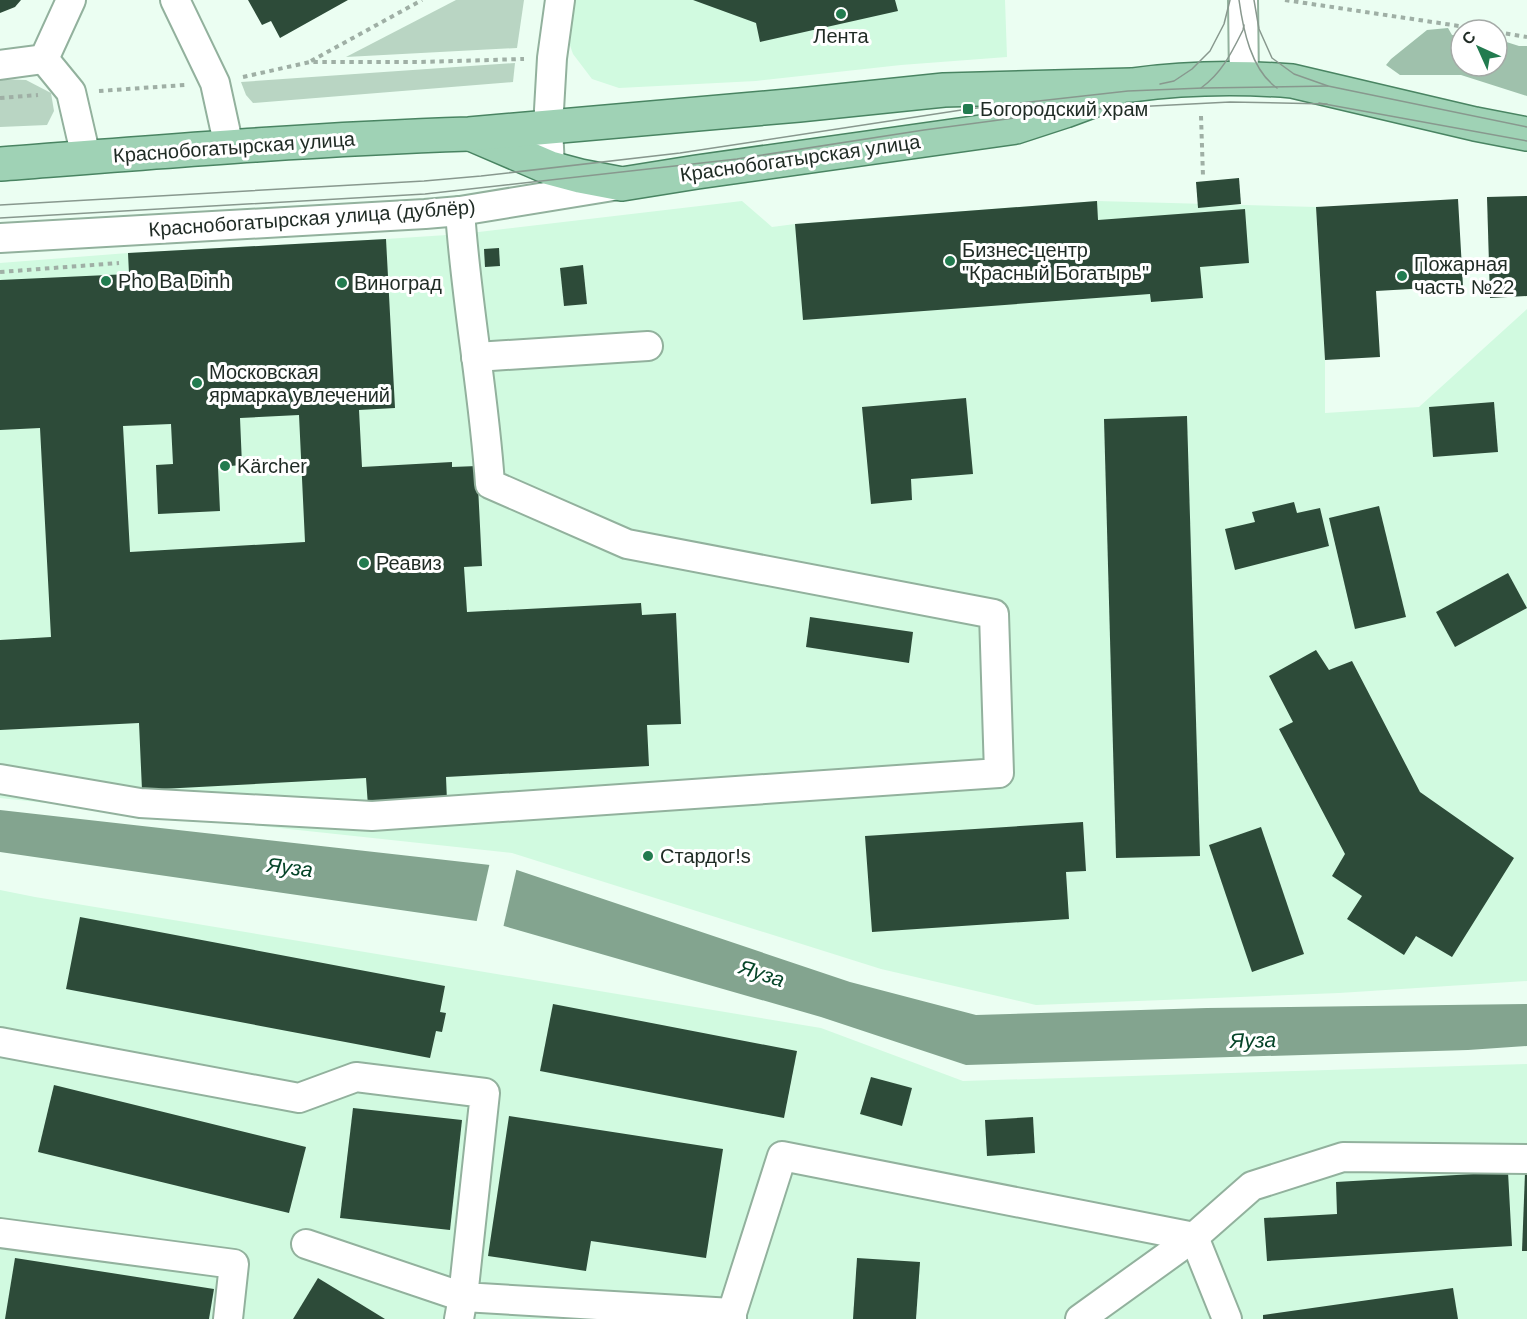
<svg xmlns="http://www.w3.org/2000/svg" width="1527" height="1319" font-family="Arial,sans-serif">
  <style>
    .built { fill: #d1fae0 }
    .green { fill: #b9d5c3 }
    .forest { fill: #9fc1ac }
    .water { fill: #83a48f }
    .pier { fill: #ebfef2 }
    .building { fill: #2d4b39; fill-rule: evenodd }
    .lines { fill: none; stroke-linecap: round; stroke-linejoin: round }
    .minor-casing { stroke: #92b19d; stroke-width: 32 }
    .major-casing { stroke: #498462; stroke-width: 36 }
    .path { stroke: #9fafa5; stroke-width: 4; stroke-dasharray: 4.5 4.5; stroke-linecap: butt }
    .minor { stroke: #fff; stroke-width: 28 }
    .major { stroke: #9fd2b5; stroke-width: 33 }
    .tram { stroke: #88988e; stroke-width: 1.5 }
    .poi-dot { fill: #227b4f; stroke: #fff; stroke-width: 2 }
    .labels { text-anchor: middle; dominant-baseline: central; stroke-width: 6; stroke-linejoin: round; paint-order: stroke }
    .poi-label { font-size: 20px; fill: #1f2b24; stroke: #fff; text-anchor: start }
    .street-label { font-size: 20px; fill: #1f2b24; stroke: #fff }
    .water-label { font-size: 21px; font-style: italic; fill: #064529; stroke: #fff }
  </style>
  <rect width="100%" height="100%" fill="#ebfef2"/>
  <g class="built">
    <path d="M574,0H1005L1007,57L901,65L756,81L619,88L592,79L573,54L567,37Z"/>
    <path d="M742,201L772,227L795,224L1097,201L1316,207L1325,360V413L1419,407L1527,309V981L1339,993L1036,1005L881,969L512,853L0,798V263L128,253L386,239L462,234Z"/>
    <path d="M0,890L35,897L821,1028L963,1081L1527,1064V1319H0Z"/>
  </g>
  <g class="green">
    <path d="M456,0H524L517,48L346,57Z"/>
    <path d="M515,63L513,82L253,103L246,95L241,82Z"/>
    <path d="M0,79L26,80L51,93L54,111L47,125L0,127Z"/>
  </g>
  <path class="forest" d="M1448,28L1452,35H1461V66H1497V39L1519,46H1527V96L1461,75H1400L1386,65L1391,59L1427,30Z"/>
  <path class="water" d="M0,810L508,867L850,982L976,1015L1207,1008L1527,1004V1046L1468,1050L966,1065L821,1017L497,924L0,852Z"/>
  <path class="pier" d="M490,862L509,864L517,867L503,928L476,924Z"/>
  <g class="building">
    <path d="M0,0H21L15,7L0,13Z"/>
    <path d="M248,0H348L280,38L271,21L262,25Z"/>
    <path d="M693,0H895L898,11L760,42L756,23Z"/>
    <path d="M1239,178L1241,204L1198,208L1196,182Z"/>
    <path d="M1527,196V296L1490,298L1487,197Z"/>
    <path d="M1458,199L1463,286L1376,291L1380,357L1325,360L1316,207Z"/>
    <path d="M1097,201L1098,220L1245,209L1249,263L1200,267L1203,298L1151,302L1150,294L803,320L795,224Z"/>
    <path d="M386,239L395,408L359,410L362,467L452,462V467L477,466L482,566L464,567L467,612L641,603L642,615L676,613L681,724L647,725L649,766L446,777L447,801L368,806L366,778L142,790L139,723L0,730V640L51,637L40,428L0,430V280L129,274L128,253ZM299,415L305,542L130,552L123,426L171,424L173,464L156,465L158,514L220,511L218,467L242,465L240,418Z"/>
    <path d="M499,248L500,266L485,267L484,249Z"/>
    <path d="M583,265L587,304L564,306L560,268Z"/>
    <path d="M966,398L973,474L911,479L912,500L871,504L862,407Z"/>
    <path d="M1494,402L1498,452L1433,457L1429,407Z"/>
    <path d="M1187,416L1200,856L1116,858L1104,419Z"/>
    <path d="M1294,502L1297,513L1320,508L1329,546L1235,570L1225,529L1255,522L1252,512Z"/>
    <path d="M1379,506L1406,617L1355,629L1329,518Z"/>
    <path d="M1508,573L1527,608L1455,647L1436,612Z"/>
    <path d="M810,617L913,632L909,663L806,647Z"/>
    <path d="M1316,650L1329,670L1352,661L1420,792L1514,858L1452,957L1416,936L1404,955L1347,919L1362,896L1332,876L1345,854L1279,729L1293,722L1269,676Z"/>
    <path d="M1083,822L1086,871L1066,872L1069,919L872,932L865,836Z"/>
    <path d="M1261,827L1304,954L1252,972L1209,845Z"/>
    <path d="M80,917L445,986L440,1012L446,1013L442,1032L436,1031L430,1058L66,989Z"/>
    <path d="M553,1004L797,1051L784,1118L540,1071Z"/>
    <path d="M871,1077L912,1088L902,1126L860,1114Z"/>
    <path d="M54,1085L306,1147L289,1213L38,1152Z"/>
    <path d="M353,1108L462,1120L450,1230L340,1218Z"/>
    <path d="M509,1116L723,1149L706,1258L591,1241L586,1271L488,1256Z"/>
    <path d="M1033,1117L1035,1153L987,1156L985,1120Z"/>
    <path d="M1508,1172L1512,1246L1267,1261L1264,1218L1337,1214L1336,1182Z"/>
    <path d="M1525,1173H1527V1251H1522Z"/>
    <path d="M15,1258L214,1289L209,1319H5Z"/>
    <path d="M857,1258L920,1262L916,1319H853Z"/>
    <path d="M318,1278L385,1319H293Z"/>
    <path d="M1453,1288L1458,1319H1263V1315Z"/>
  </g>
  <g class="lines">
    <g class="minor-casing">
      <g id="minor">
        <path d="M175,0L215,83L229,147"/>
        <path d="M1243,0L1244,80"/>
        <path d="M44,59L71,92L86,157"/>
        <path d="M0,65L44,59L71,0"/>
        <path d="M550,168L548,127L552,58L560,0"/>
        <path d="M0,238L425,214L460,211L613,186"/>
        <path d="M476,357L648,346"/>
        <path d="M0,779L140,803L372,816L999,773L994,614L627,544L490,484C484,393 466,302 460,211"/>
        <path d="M0,1042L299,1098L356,1077L485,1093L463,1297L732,1313"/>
        <path d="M0,1233L234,1264L228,1319"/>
        <path d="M306,1244L463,1297L459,1319"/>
        <path d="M732,1319V1313L782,1156L1194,1237L1227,1319"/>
        <path d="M1080,1319L1194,1237L1252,1186L1343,1157L1527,1159"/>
      </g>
    </g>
    <g class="major-casing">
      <g id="major">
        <path d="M473,135L550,168L580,176L622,184L697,172L1016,127L1065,111L1111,94"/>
        <path d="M0,164C156,152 313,139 469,134L799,105L944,90L1132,85C1183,78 1241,77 1292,81L1475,124L1527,134"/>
      </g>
    </g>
    <g class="path">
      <path d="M1285,0L1486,30"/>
      <path d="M1497,32L1527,37"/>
      <path d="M311,61L422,0"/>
      <path d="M243,77L310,62H419L524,59"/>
      <path d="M99,91L185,85"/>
      <path d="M0,98L38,95"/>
      <path d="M1201,116L1203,176"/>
      <path d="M0,272L119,263"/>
    </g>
    <use href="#minor" class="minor"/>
    <use href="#major" class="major"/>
    <g class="tram">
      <path d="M1239,0C1243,29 1251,70 1277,88"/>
      <path d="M1254,0L1259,29L1272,58L1294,74L1328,86L1527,127"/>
      <path d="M1160,84L1174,81L1192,69L1210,51L1224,24L1230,0"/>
      <path d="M1201,88C1222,73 1232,52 1243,30L1244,25"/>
      <path d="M1319,103L1527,141"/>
      <path d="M0,205L424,181L481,176L680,153L968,109L1128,91L1203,88L1328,86"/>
      <path d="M0,218L425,194L737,159L924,130L1074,110L1230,102L1327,104"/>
    </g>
  </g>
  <g class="poi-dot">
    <circle cx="841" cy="14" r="6"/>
    <rect x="962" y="103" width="12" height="12" rx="3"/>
    <circle cx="950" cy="261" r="6"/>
    <circle cx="1402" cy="276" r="6"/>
    <circle cx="106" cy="281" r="6"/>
    <circle cx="342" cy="283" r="6"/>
    <circle cx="197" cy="383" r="6"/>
    <circle cx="225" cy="466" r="6"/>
    <circle cx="364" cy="563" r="6"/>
    <circle cx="648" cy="856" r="6"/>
  </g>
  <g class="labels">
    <g class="poi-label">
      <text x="841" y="36" text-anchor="middle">Лента</text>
      <text x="980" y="109">Богородский храм</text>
      <text x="962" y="250">Бизнес-центр<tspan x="962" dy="23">"Красный Богатырь"</tspan></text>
      <text x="1414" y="264">Пожарная<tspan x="1414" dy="23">часть №22</tspan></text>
      <text x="118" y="281">Pho Ba Dinh</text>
      <text x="354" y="283">Виноград</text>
      <text x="209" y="372">Московская<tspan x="209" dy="23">ярмарка увлечений</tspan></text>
      <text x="237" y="466">Kärcher</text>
      <text x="376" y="563">Реавиз</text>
      <text x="660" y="856">Стардог!s</text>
    </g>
    <g class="street-label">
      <text transform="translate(234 147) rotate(-4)">Краснобогатырская улица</text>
      <text transform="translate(800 158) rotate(-8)">Краснобогатырская улица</text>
      <text transform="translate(312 218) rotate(-4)">Краснобогатырская улица (дублёр)</text>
    </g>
    <g class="water-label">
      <text transform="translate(290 867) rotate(7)">Яуза</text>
      <text transform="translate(762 973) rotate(18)">Яуза</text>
      <text transform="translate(1253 1040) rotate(-1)">Яуза</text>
    </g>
  </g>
  <g transform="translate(1479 48) rotate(315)"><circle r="28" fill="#ffffff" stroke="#a5aaa7" stroke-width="1.5"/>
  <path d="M0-4.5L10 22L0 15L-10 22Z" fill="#227b4f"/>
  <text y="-9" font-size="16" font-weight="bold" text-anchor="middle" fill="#1f2b24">С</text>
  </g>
</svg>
